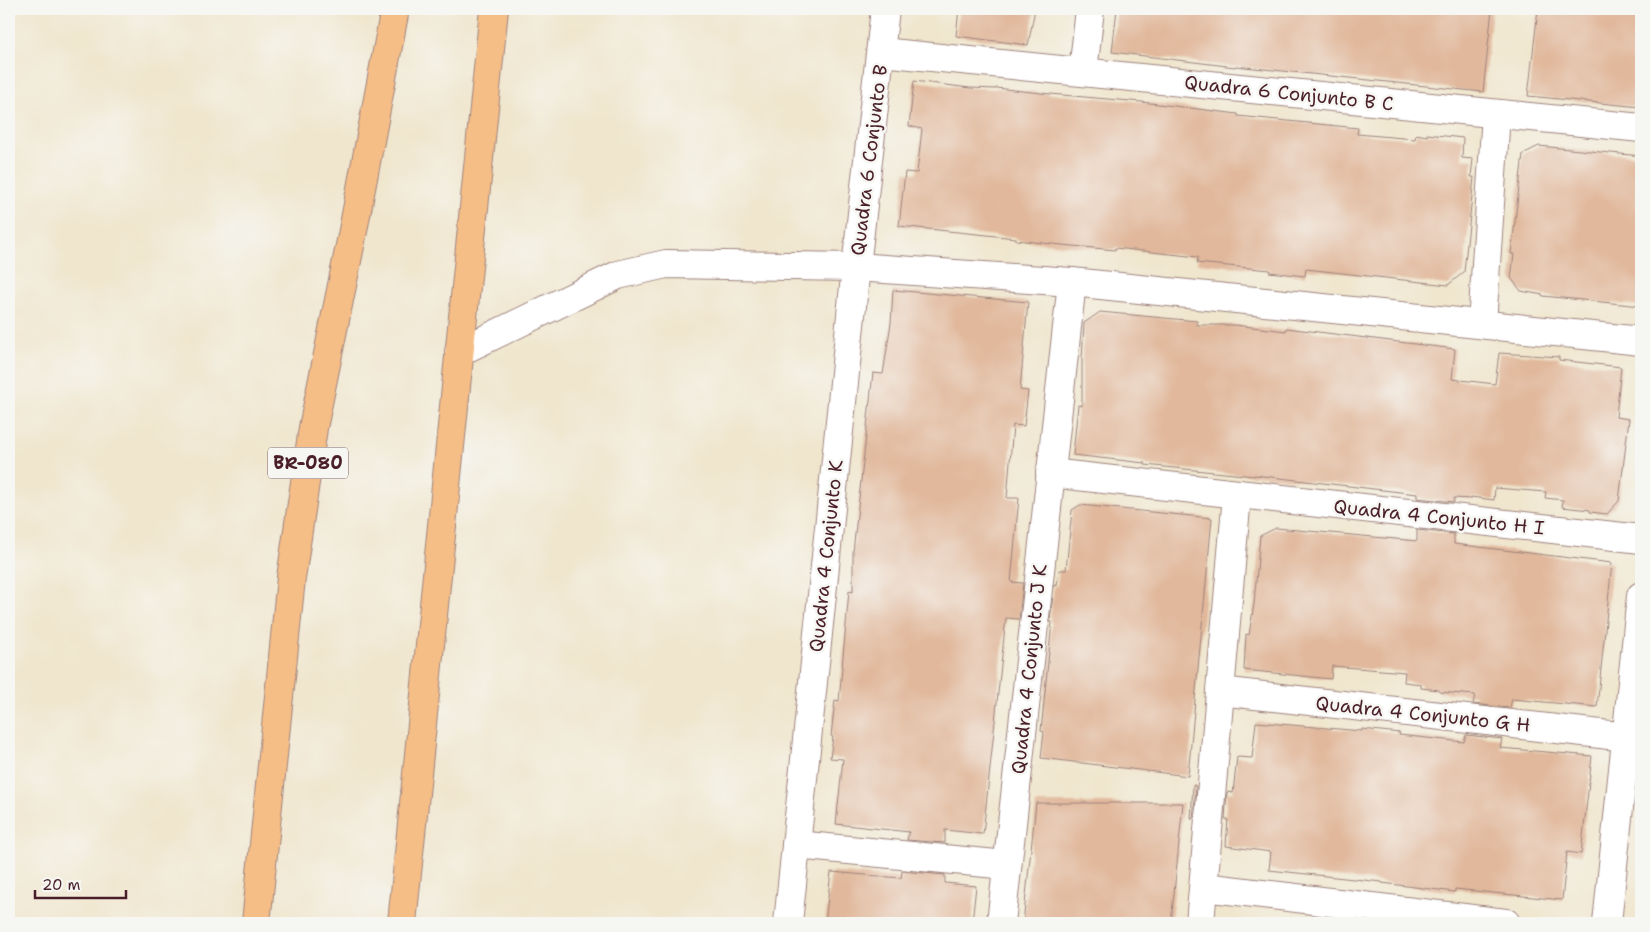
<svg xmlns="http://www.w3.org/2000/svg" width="1650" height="932" font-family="'Shantell Sans',sans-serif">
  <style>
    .building { fill: #e1b89b }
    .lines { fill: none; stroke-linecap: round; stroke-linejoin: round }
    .minor-casing { stroke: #9d827c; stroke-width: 30 }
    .trunk-casing { stroke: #9d827c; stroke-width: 30 }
    .minor { stroke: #fff; stroke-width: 28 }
    .trunk { stroke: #f6be87; stroke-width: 28 }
    .labels { text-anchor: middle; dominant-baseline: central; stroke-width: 5; stroke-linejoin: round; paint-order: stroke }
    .shield { fill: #f6f6f2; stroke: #7e6067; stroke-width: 1 }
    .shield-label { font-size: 18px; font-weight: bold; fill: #4a1f2b }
    .street-label { font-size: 19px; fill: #4a1f2b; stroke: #f6f6f2 }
  </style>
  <rect width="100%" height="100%" fill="#f6f6f2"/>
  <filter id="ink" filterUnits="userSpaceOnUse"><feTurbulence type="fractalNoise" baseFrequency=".02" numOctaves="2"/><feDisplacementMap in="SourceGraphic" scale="10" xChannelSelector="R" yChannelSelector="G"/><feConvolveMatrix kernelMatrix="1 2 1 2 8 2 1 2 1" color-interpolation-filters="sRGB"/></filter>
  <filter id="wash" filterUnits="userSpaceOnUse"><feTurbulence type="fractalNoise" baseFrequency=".0096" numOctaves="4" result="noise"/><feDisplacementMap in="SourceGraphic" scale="20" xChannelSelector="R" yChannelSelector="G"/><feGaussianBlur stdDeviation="1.12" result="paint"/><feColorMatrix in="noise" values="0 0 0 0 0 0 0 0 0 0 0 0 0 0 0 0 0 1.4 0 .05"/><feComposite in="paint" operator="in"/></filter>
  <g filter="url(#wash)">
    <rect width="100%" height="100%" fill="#f0e6ce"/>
    <g id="blocks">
      <g class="building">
        <path d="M959,9H1035L1028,45L956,36Z"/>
        <path d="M1117,9H1492L1483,92L1235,66V67L1112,52Z"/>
        <path d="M1538,9H1639L1637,43H1641V107L1528,96Z"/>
        <path d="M914,81L970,88L996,89V88L1050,94L1142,102L1238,114V116L1358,128L1357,134L1415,139L1416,134L1427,136V134L1463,138L1462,158L1473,159L1471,177H1474L1464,272L1448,285L1306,269L1305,276L1269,272L1270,270L1197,263L1198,257L1115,248V250L1052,244L1016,240V238L899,226L905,172L917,173L922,129L909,126Z"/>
        <path d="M1539,146L1641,156V306L1543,296V295L1521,291L1511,278L1514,254H1511L1523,154Z"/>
        <path d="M893,290L1028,302L1020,390L1028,391L1024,426L1013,425L1007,498H1019L1011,582L1023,583L1019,619L1006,618L983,834L945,830V843L907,840L909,832L836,824L843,759L830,758L833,737L831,736L835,700L839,701L849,591L853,592V552L873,373L883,374L891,323Z"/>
        <path d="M1100,312L1197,321V325H1235L1286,331V328L1455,349L1452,379L1495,384L1499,353L1559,357V360L1621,367L1616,417L1629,419L1619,501L1607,514L1590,512V510L1562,507L1563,500L1545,498L1546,492L1495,488L1494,500L1471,497V499L1454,498V502L1417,498V494L1254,475V476L1145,465V463L1073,455L1078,405L1082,406V359L1084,323Z"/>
        <path d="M1080,505L1212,518L1188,776L1041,758L1044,732L1041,731L1052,622H1050L1054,585L1057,586L1059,570H1066L1072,510Z"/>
        <path d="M1276,528L1417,541V530L1454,534V544L1612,563L1597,707L1512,699L1510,708L1473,704L1475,695L1439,692V690L1421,688V684L1404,682L1405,672L1332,666L1331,679L1244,670L1246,634L1249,635L1254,604L1260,536Z"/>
        <path d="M1256,722L1362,731V729L1400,733L1399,735L1464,742L1466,735L1502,739L1500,748L1592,756L1581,854L1567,852L1562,900L1455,889V892L1382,883V882L1269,870L1271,852L1226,846L1228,819H1225L1227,792L1233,793L1237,757L1252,758Z"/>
        <path d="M1193,785L1196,786L1193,819H1191Z"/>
        <path d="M1036,803H1183L1171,923H1023Z"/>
        <path d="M902,871L945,875V883L976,886L972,923H825L831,872L901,878Z"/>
      </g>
    </g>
  </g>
  <g filter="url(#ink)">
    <use href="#blocks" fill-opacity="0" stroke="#9d827c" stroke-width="1"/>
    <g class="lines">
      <g class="minor-casing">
        <g id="minor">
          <path d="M881,52L1641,128"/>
          <path d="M1083,72L1090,9"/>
          <path d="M1482,324L1496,114"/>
          <path d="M459,352L618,275L666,264L856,267L1072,282L1641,341"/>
          <path d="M1050,473L1641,539"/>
          <path d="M1220,691L1627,737"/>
          <path d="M796,845L1007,865"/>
          <path d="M1204,887L1506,923"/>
          <path d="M788,923L856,267L885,9"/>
          <path d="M1001,923L1072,282"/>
          <path d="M1200,923L1237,495"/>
          <path d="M1607,923L1641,596"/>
        </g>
      </g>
      <g class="trunk-casing">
        <g id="trunk">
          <path d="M256,923L291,578L313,428L352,236L395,9"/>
          <path d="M402,923L494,9"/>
        </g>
      </g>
      <use href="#minor" class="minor"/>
      <use href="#trunk" class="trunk"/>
    </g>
  </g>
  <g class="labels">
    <rect class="shield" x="268" y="447.5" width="80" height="31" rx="4"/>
    <g class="shield-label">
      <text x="308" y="463">BR-080</text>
    </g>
    <g class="street-label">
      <text transform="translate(1289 93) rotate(6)">Quadra 6 Conjunto B C</text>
      <text transform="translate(869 160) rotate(-83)">Quadra 6 Conjunto B</text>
      <text transform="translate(1439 517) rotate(6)">Quadra 4 Conjunto H I</text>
      <text transform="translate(826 556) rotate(-84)">Quadra 4 Conjunto K</text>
      <text transform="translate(1029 669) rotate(-84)">Quadra 4 Conjunto J K</text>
      <text transform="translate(1423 714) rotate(6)">Quadra 4 Conjunto G H</text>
    </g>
  </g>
  <rect width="1650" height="932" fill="none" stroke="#f6f6f2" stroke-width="30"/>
  <path d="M35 890v8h91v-8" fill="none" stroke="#4a1f2b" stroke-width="2.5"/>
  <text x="42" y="890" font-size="15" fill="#4a1f2b" stroke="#f6f6f2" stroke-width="4" paint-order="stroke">20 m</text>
</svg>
